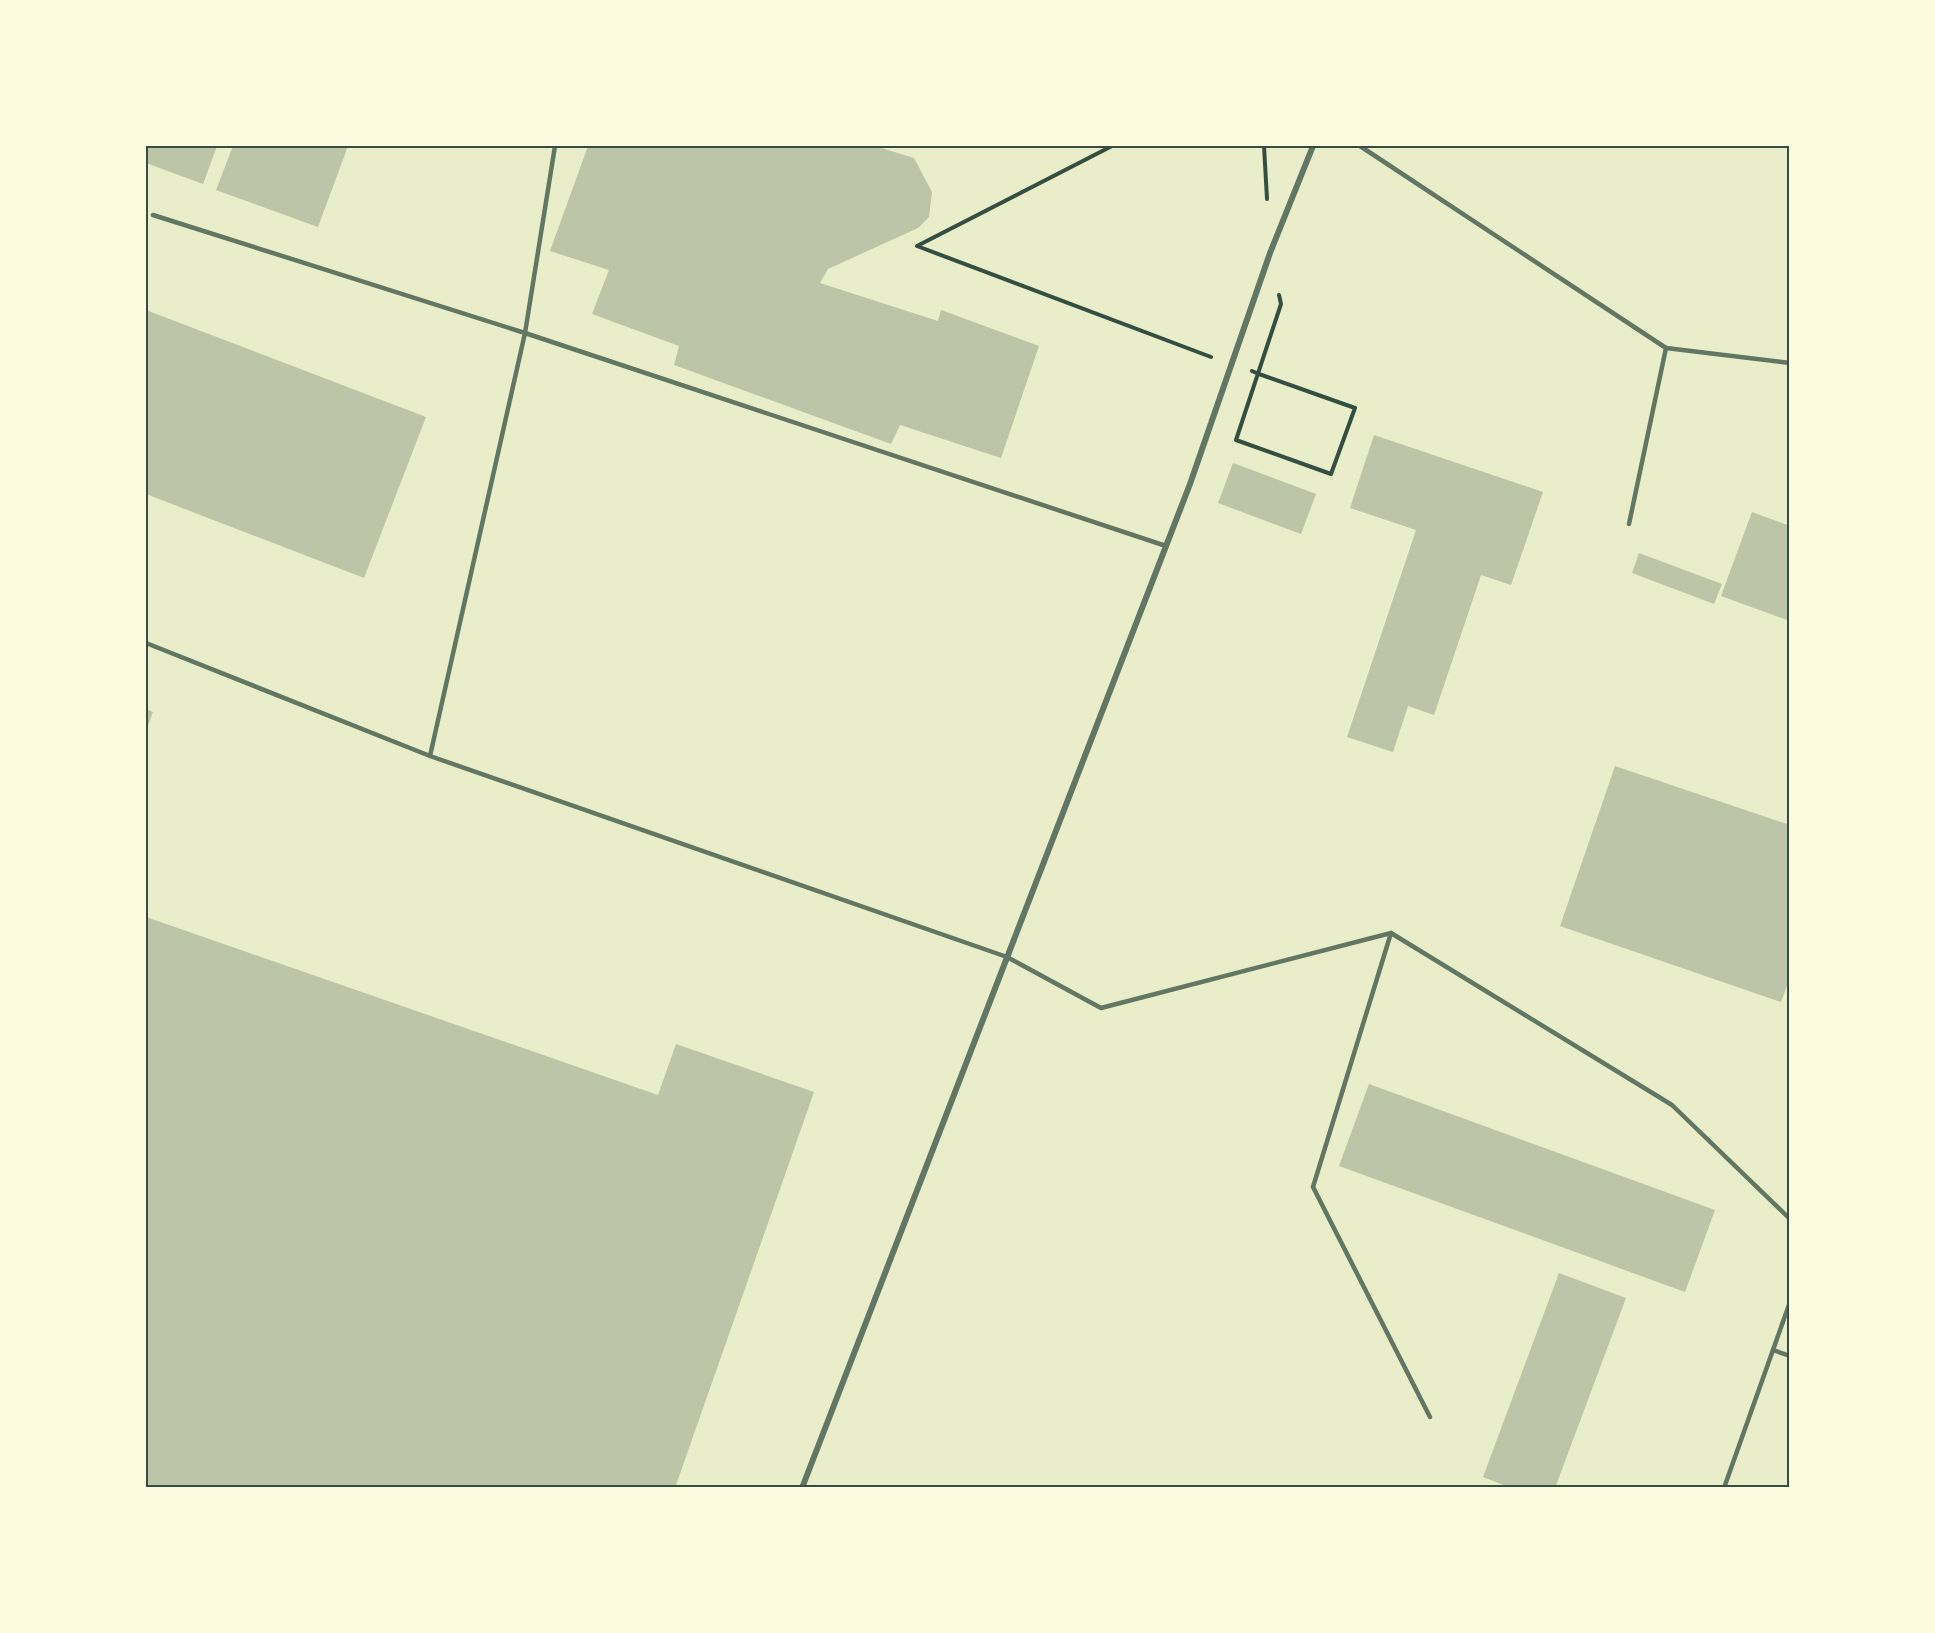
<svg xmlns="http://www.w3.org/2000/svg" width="1935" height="1633" font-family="'Nunito Sans',sans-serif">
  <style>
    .building { fill: #bcc5a7 }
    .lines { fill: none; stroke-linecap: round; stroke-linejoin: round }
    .path { stroke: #344e41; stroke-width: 4 }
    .service { stroke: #617663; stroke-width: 4.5 }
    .minor { stroke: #617663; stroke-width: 6 }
    .neatline { fill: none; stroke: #344e41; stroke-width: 2 }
  </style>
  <rect width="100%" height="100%" fill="#e9edc9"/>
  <g class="building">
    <path d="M146,146H217L203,184L146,163Z"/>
    <path d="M233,146H348L318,227L216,190Z"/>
    <path d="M588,146H875L914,158L932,192L929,217L918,228L828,269L820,283L938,321L941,310L1039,346L1001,458L900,425L891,444L674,365L679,346L592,314L609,270L550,251Z"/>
    <path d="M146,310L426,417L364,578L146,494Z"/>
    <path d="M1374,435L1543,492L1511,585L1481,575L1434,715L1408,706L1393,752L1347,737L1416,530L1350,508Z"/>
    <path d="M1233,463L1316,494L1301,534L1218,503Z"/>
    <path d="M1752,512L1790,526V621L1721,596Z"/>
    <path d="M1639,553L1722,584L1714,604L1632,573Z"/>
    <path d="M146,709L153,712L146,731Z"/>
    <path d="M1615,766L1790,825V977L1781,1002L1560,926Z"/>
    <path d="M146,917L658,1095L676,1044L814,1092L675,1488H146Z"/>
    <path d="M1369,1084L1715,1210L1685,1292L1339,1166Z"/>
    <path d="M1559,1273L1626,1298L1555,1488H1511L1483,1477Z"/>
  </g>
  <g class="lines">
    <g class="path">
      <path d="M1112,146L917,246L1211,357"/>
      <path d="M1264,146L1267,199"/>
      <path d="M1252,371L1259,374L1355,408L1331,474L1236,440L1281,304L1279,295"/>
    </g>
    <g class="service">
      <path d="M555,146L525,333L1166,546"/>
      <path d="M1360,146L1666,348"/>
      <path d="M153,215L525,333L430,756"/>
      <path d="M1629,524L1666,348L1790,363"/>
      <path d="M146,643L430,756L1007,957L1101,1008L1391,933L1672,1105L1790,1219"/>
      <path d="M1391,933L1313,1187L1430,1417"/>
      <path d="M1773,1350L1790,1356"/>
      <path d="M1724,1488L1790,1302"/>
    </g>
    <path class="minor" d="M802,1488L1190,484L1270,253L1313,146"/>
  </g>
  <rect width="1935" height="1633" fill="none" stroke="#fefae0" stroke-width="294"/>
  <rect x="147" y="147" width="1641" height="1339" class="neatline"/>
</svg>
